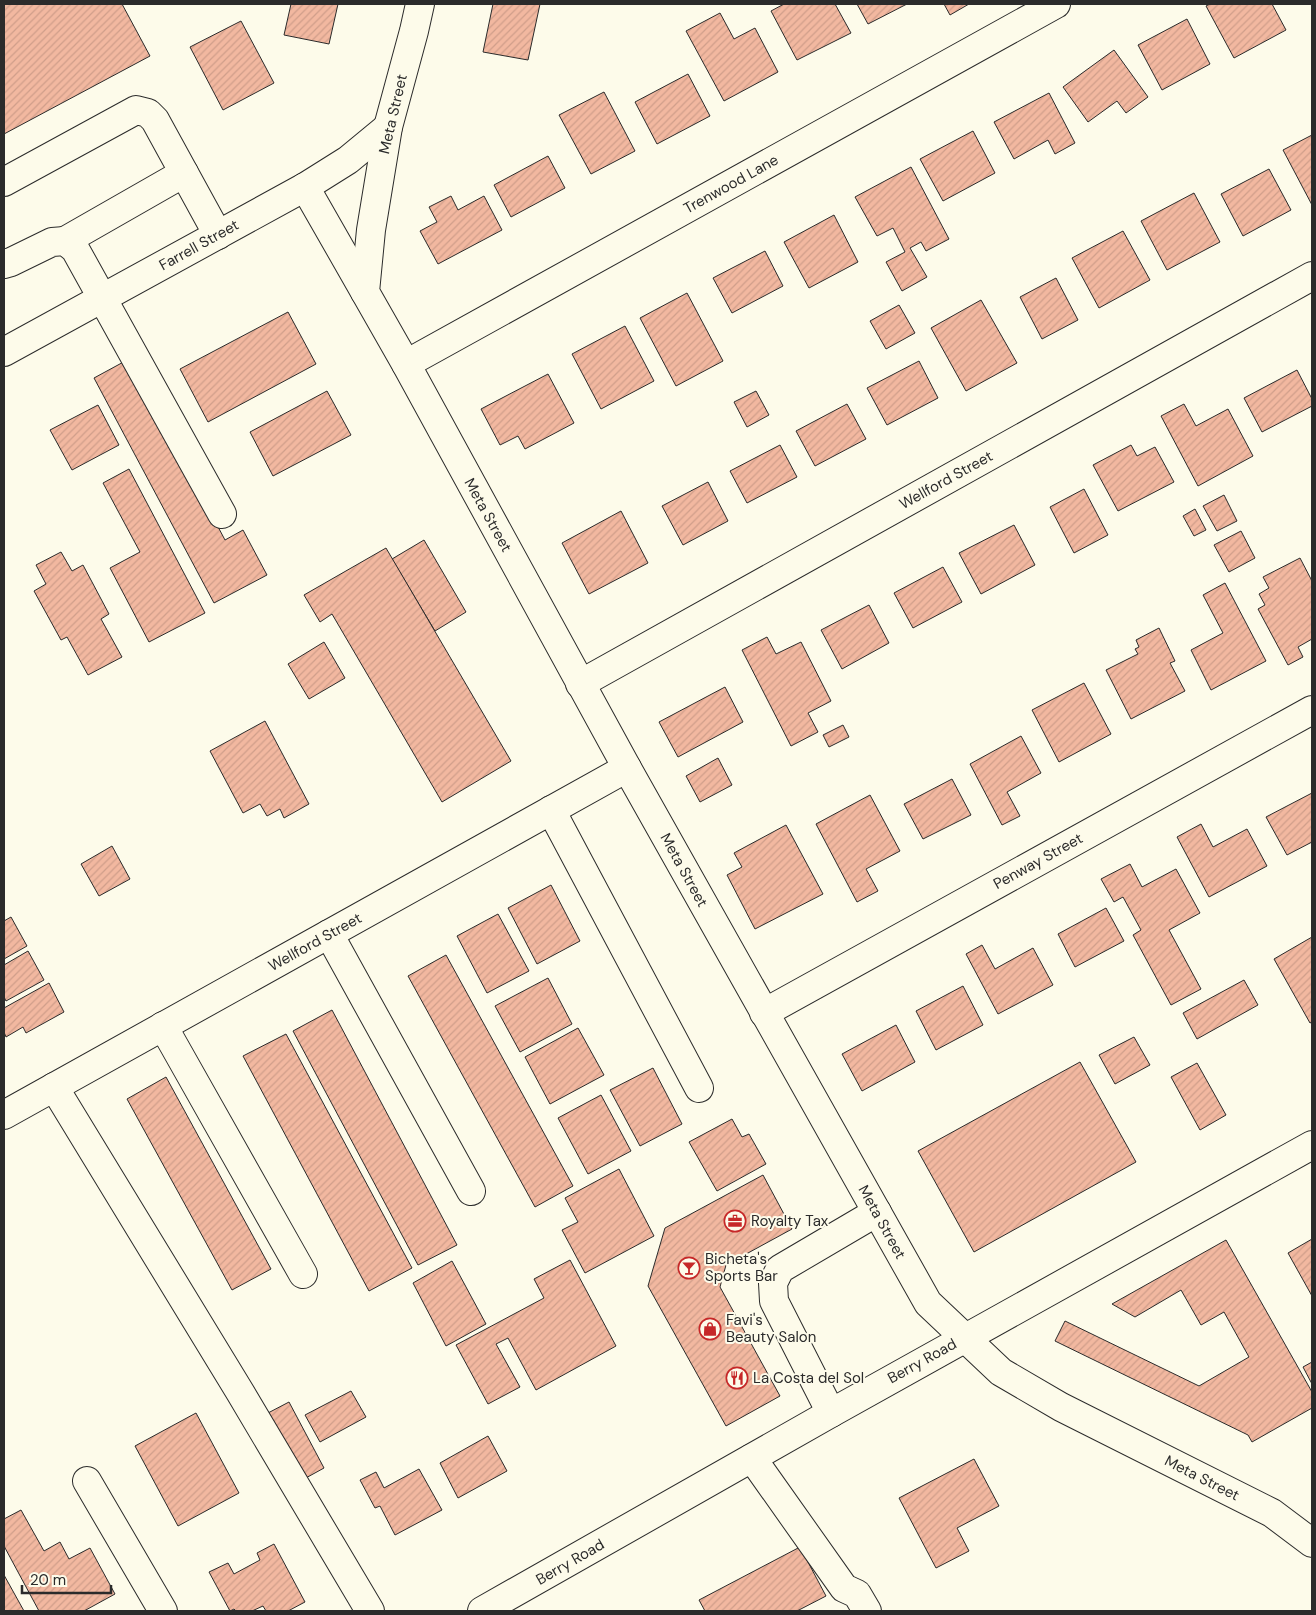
<svg xmlns="http://www.w3.org/2000/svg" width="1316" height="1615" font-family="'DM Sans',sans-serif">
  <style>
    .building { fill: url(#building-hatch); stroke: #2b2b2b }
    .lines { fill: none; stroke-linecap: round; stroke-linejoin: round }
    .minor-casing { stroke: #2b2b2b; stroke-width: 30 }
    .minor { stroke: #fdfbea; stroke-width: 28 }
    .labels { text-anchor: middle; dominant-baseline: central; stroke-width: 4; stroke-linejoin: round; paint-order: stroke }
    .street-label { font-size: 15px; fill: #2b2b2b; stroke: #fdfbea }
    .poi-label { font-size: 15px; fill: #2b2b2b; stroke: #fdfbea; text-anchor: start }
  </style>
  <defs>
    <pattern id="building-hatch" width="6" height="6" patternUnits="userSpaceOnUse" patternTransform="scale(1.25)"><rect width="6" height="6" fill="#f2b8a0"/><path d="M-1 1l2-2M0 6l6-6M5 7l2-2" fill="none" stroke="#d09e8a"/></pattern>
  </defs>
  <rect width="100%" height="100%" fill="#fdfbea"/>
  <g class="building">
    <path d="M4,4H122L150,56L4,134Z"/>
    <path d="M291,4H338L329,44L284,35Z"/>
    <path d="M493,4H540L528,60L483,52Z"/>
    <path d="M784,4H835L851,33L797,60L771,11Z"/>
    <path d="M857,4H907L868,24Z"/>
    <path d="M944,4H969L950,15Z"/>
    <path d="M1210,4H1272L1286,30L1234,58L1206,6Z"/>
    <path d="M720,13L734,39L755,28L778,72L724,101L686,31Z"/>
    <path d="M1187,19L1210,64L1162,90L1138,45Z"/>
    <path d="M241,21L274,83L223,110L190,47Z"/>
    <path d="M1114,50L1148,97L1126,113L1117,101L1088,122L1063,87Z"/>
    <path d="M688,74L710,116L657,144L635,102Z"/>
    <path d="M604,92L635,151L591,174L559,115Z"/>
    <path d="M1049,93L1075,143L1055,154L1048,140L1014,159L994,122Z"/>
    <path d="M973,131L995,173L943,201L920,159Z"/>
    <path d="M1312,135V205L1283,150Z"/>
    <path d="M548,156L565,188L511,217L494,185Z"/>
    <path d="M911,167L949,239L926,251L921,242L910,248L927,277L902,291L886,262L905,252L893,228L877,236L855,197Z"/>
    <path d="M1269,169L1291,210L1243,236L1221,194Z"/>
    <path d="M1194,193L1220,242L1167,270L1141,221Z"/>
    <path d="M451,196L458,210L484,196L502,230L438,264L420,231L437,222L429,207Z"/>
    <path d="M834,215L858,262L809,288L784,242Z"/>
    <path d="M1123,231L1150,280L1099,308L1072,258Z"/>
    <path d="M765,251L783,286L732,313L713,278Z"/>
    <path d="M1056,278L1078,320L1042,339L1020,297Z"/>
    <path d="M687,293L723,361L676,386L640,318Z"/>
    <path d="M981,300L1017,363L966,391L931,328Z"/>
    <path d="M899,305L915,333L886,349L870,321Z"/>
    <path d="M288,312L316,364L208,422L180,369Z"/>
    <path d="M625,326L654,381L601,409L572,354Z"/>
    <path d="M129,359L225,540L243,530L267,575L214,603L94,378Z"/>
    <path d="M919,361L938,398L887,425L867,388Z"/>
    <path d="M1297,370L1312,399V406L1262,432L1244,398Z"/>
    <path d="M548,374L574,423L525,449L518,436L500,445L481,409Z"/>
    <path d="M327,391L351,435L273,476L250,432Z"/>
    <path d="M756,391L769,415L747,427L734,402Z"/>
    <path d="M847,404L866,439L815,466L796,431Z"/>
    <path d="M1184,404L1196,426L1228,409L1253,456L1198,486L1161,416Z"/>
    <path d="M98,405L119,445L72,470L50,430Z"/>
    <path d="M780,445L797,477L747,503L730,471Z"/>
    <path d="M1131,445L1137,456L1155,447L1174,482L1118,511L1093,465Z"/>
    <path d="M129,469L205,613L149,642L110,568L140,552L103,483Z"/>
    <path d="M708,482L728,521L683,545L662,506Z"/>
    <path d="M1084,489L1108,535L1074,553L1050,507Z"/>
    <path d="M1224,495L1237,521L1217,531L1203,506Z"/>
    <path d="M1195,509L1206,530L1194,536L1183,516Z"/>
    <path d="M621,511L648,563L589,594L562,543Z"/>
    <path d="M1014,525L1035,565L981,594L959,553Z"/>
    <path d="M1241,531L1255,558L1229,572L1214,545Z"/>
    <path d="M424,540L466,612L435,631L392,559Z"/>
    <path d="M386,548L511,761L442,802L332,614L320,622L304,595Z"/>
    <path d="M61,552L72,571L83,565L109,614L101,619L122,657L88,675L67,637L61,640L34,591L46,584L36,565Z"/>
    <path d="M1300,558L1312,581V639L1298,647L1303,657L1288,665L1258,609L1265,605L1259,594L1269,588L1263,577Z"/>
    <path d="M943,567L962,602L913,628L894,593Z"/>
    <path d="M1225,583L1266,661L1211,690L1191,650L1223,633L1203,595Z"/>
    <path d="M869,605L889,643L842,669L821,630Z"/>
    <path d="M1159,628L1175,661L1170,663L1185,691L1131,719L1106,670L1138,654L1135,649L1139,647L1136,640Z"/>
    <path d="M767,637L776,654L801,642L831,701L808,713L818,732L791,746L742,650Z"/>
    <path d="M324,642L345,678L309,699L288,664Z"/>
    <path d="M1084,683L1111,734L1059,762L1032,710Z"/>
    <path d="M725,687L743,722L678,757L659,722Z"/>
    <path d="M265,721L309,804L284,818L280,809L267,816L260,804L243,813L210,751Z"/>
    <path d="M843,725L849,737L829,747L823,735Z"/>
    <path d="M1021,736L1041,773L1007,792L1020,816L1002,825L970,764Z"/>
    <path d="M718,758L732,785L700,802L686,776Z"/>
    <path d="M952,779L971,815L923,839L904,804Z"/>
    <path d="M1312,793V842L1287,855L1266,817Z"/>
    <path d="M870,795L900,851L866,869L878,891L857,902L816,824Z"/>
    <path d="M1201,824L1213,847L1247,829L1267,866L1209,897L1177,837Z"/>
    <path d="M786,825L823,894L755,929L727,875L742,867L734,853Z"/>
    <path d="M112,846L130,879L99,896L81,864Z"/>
    <path d="M1130,864L1142,887L1176,869L1200,913L1169,930L1201,989L1171,1005L1133,935L1141,930L1123,897L1114,902L1101,879Z"/>
    <path d="M551,885L580,941L537,964L508,908Z"/>
    <path d="M1106,908L1124,941L1075,967L1058,934Z"/>
    <path d="M498,914L529,971L487,993L457,936Z"/>
    <path d="M11,917L27,946L4,959V921Z"/>
    <path d="M1312,937V1022L1310,1023L1274,959Z"/>
    <path d="M982,945L995,969L1033,948L1053,985L998,1014L966,954Z"/>
    <path d="M28,951L44,980L6,1001L4,997V965Z"/>
    <path d="M446,955L573,1186L535,1207L408,976Z"/>
    <path d="M548,978L572,1024L520,1052L495,1006Z"/>
    <path d="M1244,980L1258,1005L1197,1039L1183,1013Z"/>
    <path d="M49,983L64,1012L26,1033L23,1027L6,1037L4,1032V1008Z"/>
    <path d="M963,986L983,1025L936,1050L916,1011Z"/>
    <path d="M332,1010L457,1245L418,1265L293,1031Z"/>
    <path d="M896,1025L915,1062L862,1091L842,1054Z"/>
    <path d="M578,1028L604,1075L550,1104L525,1057Z"/>
    <path d="M286,1034L412,1268L369,1291L243,1056Z"/>
    <path d="M1134,1037L1150,1065L1115,1084L1099,1055Z"/>
    <path d="M1080,1062L1136,1162L974,1252L918,1151Z"/>
    <path d="M1197,1063L1226,1115L1200,1130L1171,1077Z"/>
    <path d="M653,1068L682,1124L640,1146L610,1090Z"/>
    <path d="M166,1077L271,1269L232,1290L127,1099Z"/>
    <path d="M601,1095L631,1151L588,1174L558,1118Z"/>
    <path d="M732,1119L742,1137L749,1134L766,1164L717,1191L689,1142Z"/>
    <path d="M619,1169L654,1236L585,1273L562,1230L578,1222L565,1198Z"/>
    <path d="M763,1175L792,1229L726,1265L720,1287L780,1396L726,1426L648,1286L665,1228Z"/>
    <path d="M1312,1239V1296L1288,1253Z"/>
    <path d="M1226,1240L1312,1392V1408L1252,1442L1248,1435L1055,1341L1065,1321L1199,1386L1249,1357L1224,1312L1201,1325L1181,1290L1135,1317L1112,1304Z"/>
    <path d="M570,1260L616,1346L536,1390L508,1338L496,1344L520,1387L488,1404L456,1345L544,1298L534,1279Z"/>
    <path d="M452,1261L486,1324L446,1346L413,1283Z"/>
    <path d="M1312,1362V1384L1303,1367Z"/>
    <path d="M351,1391L366,1417L320,1442L305,1415Z"/>
    <path d="M289,1402L324,1468L304,1479L268,1413Z"/>
    <path d="M196,1413L239,1493L178,1526L135,1446Z"/>
    <path d="M488,1436L507,1471L458,1498L440,1463Z"/>
    <path d="M974,1459L999,1506L957,1528L969,1551L936,1568L899,1498Z"/>
    <path d="M419,1469L442,1510L395,1535L380,1506L375,1508L360,1480L376,1472L384,1488Z"/>
    <path d="M21,1510L44,1551L60,1542L69,1559L90,1548L115,1594L84,1611H39L4,1546V1519Z"/>
    <path d="M274,1544L305,1602L288,1611H266L263,1606L252,1611H236L234,1609L230,1611L209,1572L228,1563L234,1574L260,1560L257,1553Z"/>
    <path d="M800,1547L826,1596L797,1611H705L699,1600Z"/>
    <path d="M4,1575L24,1611H4Z"/>
  </g>
  <g class="lines">
    <g class="minor-casing">
      <g id="minor">
        <path d="M420,4L414,31L388,127L371,230L365,292L406,364L627,768L928,1303L1001,1372L1061,1407L1272,1513L1312,1543"/>
        <path d="M4,182L136,110L148,113L155,120L218,235"/>
        <path d="M305,187L365,292"/>
        <path d="M65,241L184,173"/>
        <path d="M4,264L11,262L52,242L65,241L75,249L222,514"/>
        <path d="M4,352L305,187L348,160L388,127"/>
        <path d="M406,364L1056,4"/>
        <path d="M580,684L1312,276"/>
        <path d="M551,810L699,1088"/>
        <path d="M329,934L471,1191"/>
        <path d="M764,1013L1312,710"/>
        <path d="M163,1026L303,1274"/>
        <path d="M54,1087L240,1392L370,1611"/>
        <path d="M4,1115L627,768"/>
        <path d="M831,1413L774,1301L773,1283L780,1269L877,1212"/>
        <path d="M752,1458L844,1588L857,1594L867,1611"/>
        <path d="M87,1481L163,1611"/>
        <path d="M482,1611L831,1413L1312,1145"/>
      </g>
    </g>
    <use href="#minor" class="minor"/>
  </g>
  <defs>
    <g id="office-ring" transform="scale(1.125)"><circle r="9.5" fill="#fdfbea" stroke="#c62828" stroke-width="1.5"/><path d="M-6-3h4V-5.5h4V-3h4V5H-6ZM-1-4.5V-3h2v-1.5ZM-6 0V1H6V0Z" fill="#c62828"/></g>
    <g id="bar-ring" transform="scale(1.125)"><circle r="9.5" fill="#fdfbea" stroke="#c62828" stroke-width="1.5"/><path d="M-6-5H6L.8 .8V4.5H3.5V6h-7V4.5H-.8V.8Z" fill="#c62828"/></g>
    <g id="shop-ring" transform="scale(1.125)"><circle r="9.5" fill="#fdfbea" stroke="#c62828" stroke-width="1.5"/><path d="M-5-2.5h2.3a2.7 3.5 0 0 1 5.4 0H5L5.5 6h-11ZM-1.5-2.5h3a1.5 2.3 0 0 0-3 0Z" fill="#c62828"/></g>
    <g id="restaurant-ring" transform="scale(1.125)"><circle r="9.5" fill="#fdfbea" stroke="#c62828" stroke-width="1.5"/><path d="M-5-6h1v4h1v-4h1v4h1v-4h1v5L-1.5 .5V6h-2V.5L-5-1ZM5-6V6H3V1.5H1.5Q1.5-4 5-6Z" fill="#c62828"/></g>
  </defs>
  <g fill-rule="evenodd">
    <use href="#office-ring" x="735" y="1221"/>
    <use href="#bar-ring" x="689" y="1268"/>
    <use href="#shop-ring" x="710" y="1329"/>
    <use href="#restaurant-ring" x="737" y="1378"/>
  </g>
  <g class="labels">
    <g class="street-label">
      <text transform="translate(393 114) rotate(-77)">Meta Street</text>
      <text transform="translate(731 184) rotate(-29)">Trenwood Lane</text>
      <text transform="translate(199 245) rotate(-29)">Farrell Street</text>
      <text transform="translate(946 480) rotate(-29)">Wellford Street</text>
      <text transform="translate(488 515) rotate(61)">Meta Street</text>
      <text transform="translate(1038 861) rotate(-29)">Penway Street</text>
      <text transform="translate(684 870) rotate(61)">Meta Street</text>
      <text transform="translate(315 942) rotate(-29)">Wellford Street</text>
      <text transform="translate(882 1222) rotate(61)">Meta Street</text>
      <text transform="translate(922 1361) rotate(-29)">Berry Road</text>
      <text transform="translate(1202 1478) rotate(27)">Meta Street</text>
      <text transform="translate(570 1562) rotate(-30)">Berry Road</text>
    </g>
    <g class="poi-label">
      <text x="751" y="1221">Royalty Tax</text>
      <text x="705" y="1259">Bicheta's<tspan x="705" dy="17">Sports Bar</tspan></text>
      <text x="726" y="1320">Favi's<tspan x="726" dy="17">Beauty Salon</tspan></text>
      <text x="753" y="1378">La Costa del Sol</text>
    </g>
  </g>
  <rect width="1316" height="1615" fill="none" stroke="#2b2b2b" stroke-width="10"/>
  <path d="M22 1585v8h89v-8" fill="none" stroke="#2b2b2b" stroke-width="2.5"/>
  <text x="30" y="1585" font-size="15" fill="#2b2b2b" stroke="#fdfbea" stroke-width="4" paint-order="stroke">20 m</text>
</svg>
